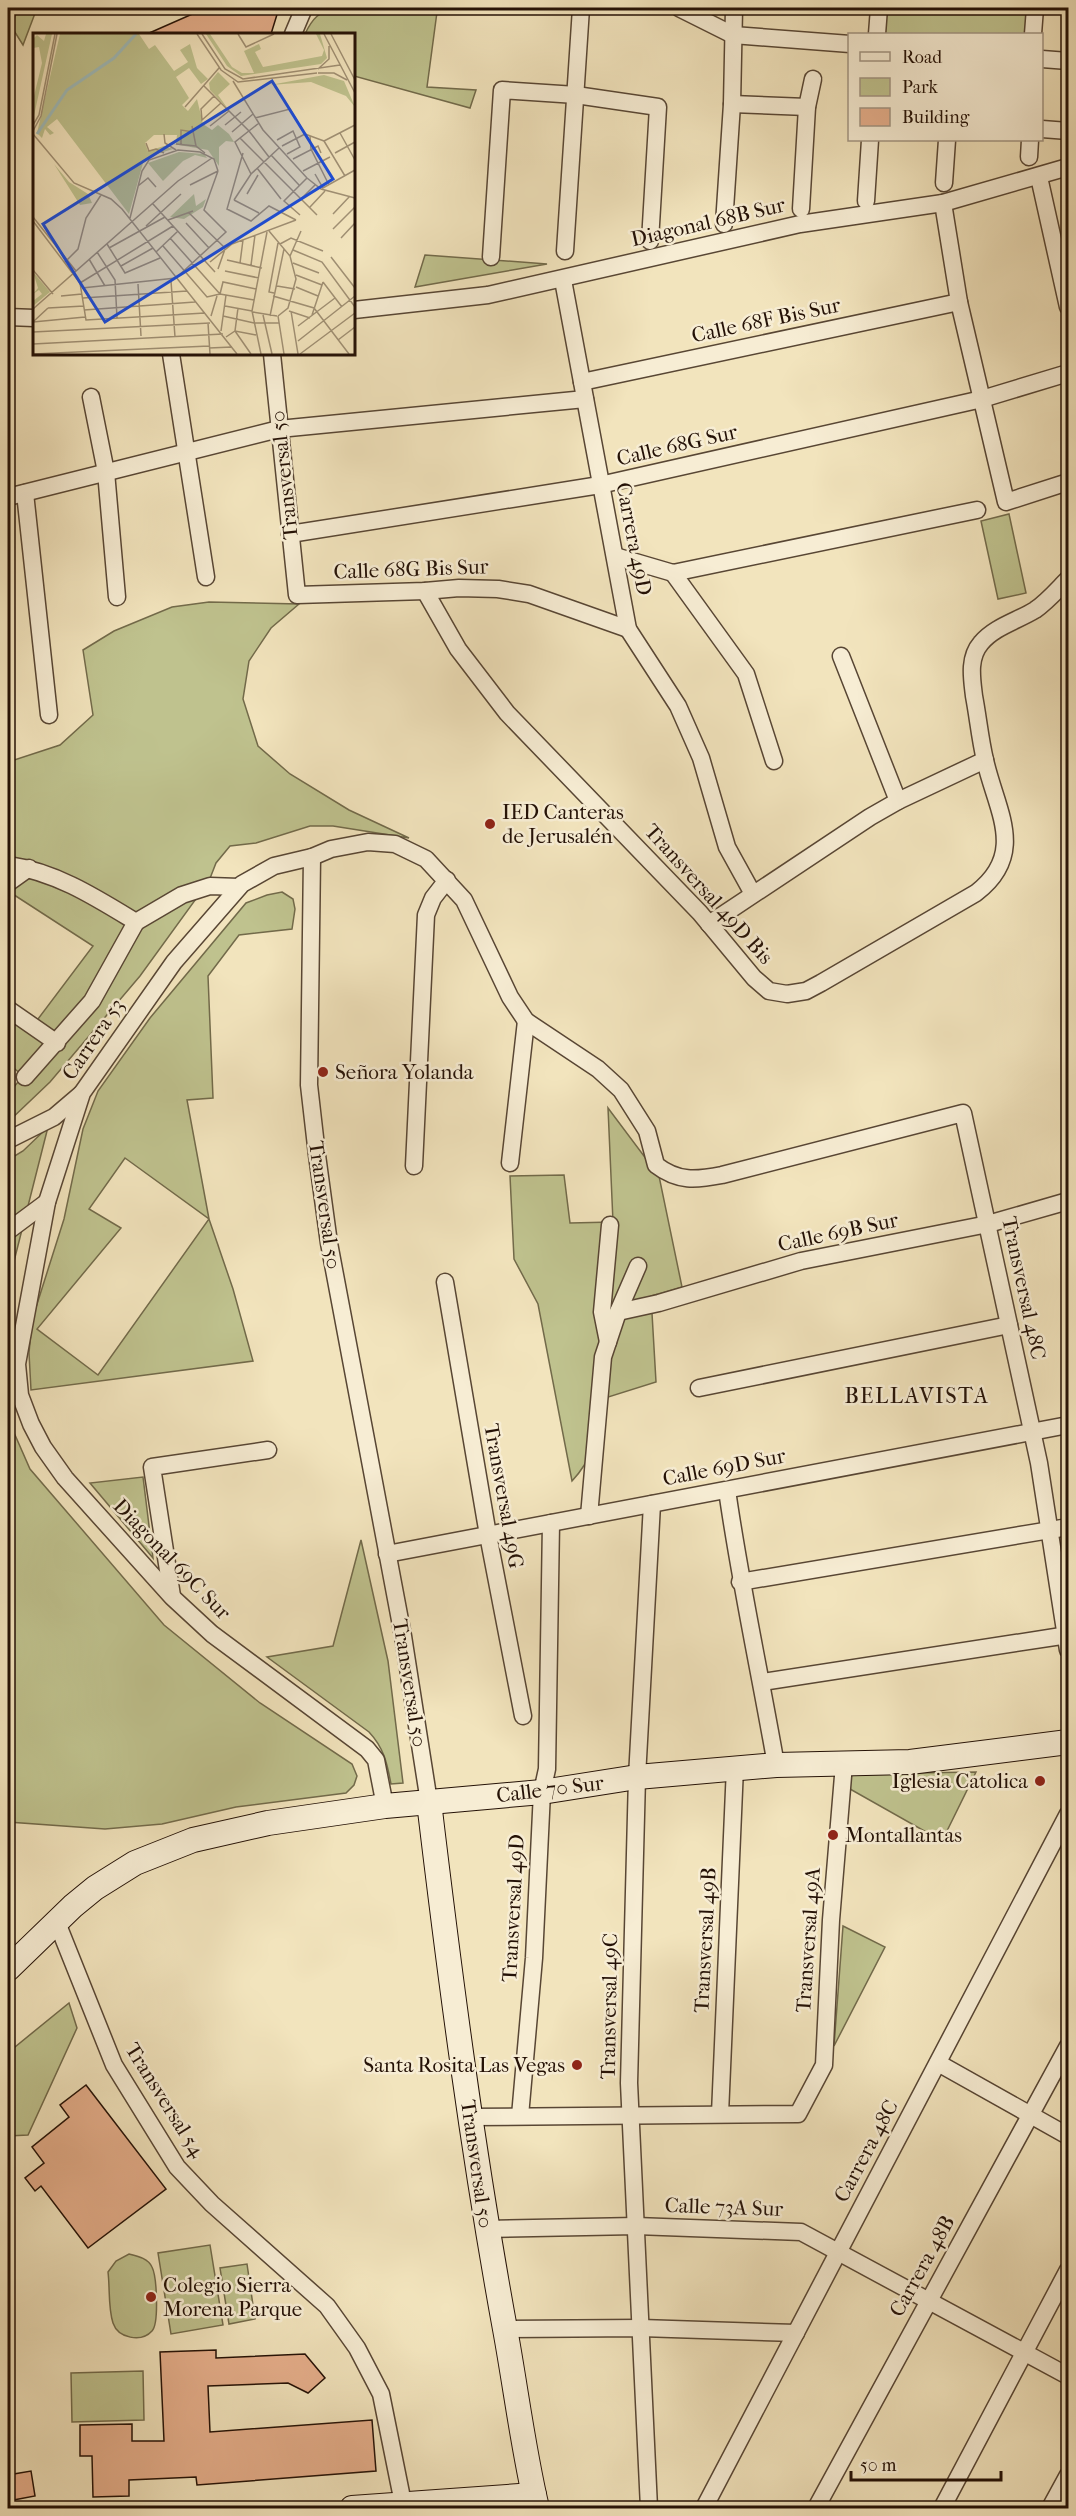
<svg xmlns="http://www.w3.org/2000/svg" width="1076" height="2516" font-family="'IM FELL French Canon',serif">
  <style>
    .green { fill: #bfc28e; stroke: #726a4a; stroke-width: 1.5; fill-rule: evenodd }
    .building { fill: #e6af8c; stroke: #241106; stroke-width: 1.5 }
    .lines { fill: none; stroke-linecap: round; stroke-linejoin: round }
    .street-casing { stroke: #584634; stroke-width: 19 }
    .secondary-casing { stroke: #241106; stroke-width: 26 }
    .street { stroke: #f7edd4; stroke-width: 16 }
    .secondary { stroke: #f7edd4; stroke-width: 24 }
    .poi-dot { fill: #8f2418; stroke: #f7edd4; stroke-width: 2 }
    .labels { text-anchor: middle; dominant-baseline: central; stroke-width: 5; stroke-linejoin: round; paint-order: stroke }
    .street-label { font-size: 21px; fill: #241106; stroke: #f7edd4 }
    .poi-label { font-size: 21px; fill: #241106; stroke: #f7edd4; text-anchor: start }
    .neighbourhood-label { font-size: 22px; letter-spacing: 1.5px; fill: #241106; stroke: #f7edd4 }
    .inset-river { fill: none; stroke: #9fbcbb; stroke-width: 3 }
    .inset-road { fill: none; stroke: #a09074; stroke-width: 1.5 }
    .view { fill: #1d4ed8; fill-opacity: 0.15; stroke: #1d4ed8; stroke-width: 3 }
    .inset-edge { fill: none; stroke: #241106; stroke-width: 3 }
  </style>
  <rect width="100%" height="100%" fill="#f2e4bd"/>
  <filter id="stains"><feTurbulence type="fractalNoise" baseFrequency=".00333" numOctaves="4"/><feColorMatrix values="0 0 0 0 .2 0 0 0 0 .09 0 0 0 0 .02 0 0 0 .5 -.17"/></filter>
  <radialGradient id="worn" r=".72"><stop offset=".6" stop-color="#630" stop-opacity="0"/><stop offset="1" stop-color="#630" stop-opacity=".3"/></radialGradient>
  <g class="green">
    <path d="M18,8H37L23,45L11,26Z"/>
    <path d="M336,8L437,12L427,87L476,90L470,108L354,76V34H305C312,19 319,11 336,8Z"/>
    <path d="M883,8H1030L1028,34H881Z"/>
    <path d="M425,255L547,264L415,287Z"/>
    <path d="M1009,514L1026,593L998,599L981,521Z"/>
    <path d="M209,602L299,604L271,628L249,661L243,699L258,746L290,774L349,810L409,838L333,826H310L256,843L230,846L216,863L209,881L140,976L50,1082L8,1122V1094L23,1076L8,1063V1005L35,1023L93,946L8,891V762L60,745L93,715L83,650L114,631L172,607Z"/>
    <path d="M282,892L293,899L295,909L292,929L239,935L208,976L213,1098L187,1100L209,1219L233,1289L253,1361L31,1390L29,1353L32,1320L64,1219L83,1129L98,1091L150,1018L246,903L267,895ZM125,1158L209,1219L98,1375L37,1329L121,1228L89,1209Z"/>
    <path d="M608,1108L659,1176L682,1287L651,1296L656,1382L608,1397C600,1427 595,1457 572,1481L538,1304L514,1259L510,1176L564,1175L570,1223L613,1222Z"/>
    <path d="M48,1127L8,1285V1160L23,1151Z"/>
    <path d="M8,1419L30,1469L164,1625L260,1703L352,1764L357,1776L354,1785L346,1793L236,1807L162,1824L105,1829L8,1822Z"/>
    <path d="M143,1477L153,1558L90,1483Z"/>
    <path d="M361,1540L388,1661L403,1783L391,1784C387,1763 384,1748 369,1732L267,1657L333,1646Z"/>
    <path d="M976,1772L942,1841L850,1789V1774Z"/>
    <path d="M843,1926L885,1947L834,2046Z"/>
    <path d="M69,2003L77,2028L28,2135L8,2136V2049L10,2051Z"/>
    <path d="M210,2245L223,2325L171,2334L158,2253Z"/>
    <path d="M129,2254C137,2256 148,2258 152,2267C157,2277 159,2324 152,2331C141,2343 118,2338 113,2323C108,2308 110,2288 108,2272L116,2261Z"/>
    <path d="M247,2264L255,2319L229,2324L220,2268Z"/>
    <path d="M143,2371L144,2420L72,2422L71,2373Z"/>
  </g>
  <g class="building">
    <path d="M206,8H279L271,34H147Z"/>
    <path d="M86,2085L166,2189L88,2248L41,2186L35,2191L25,2178L44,2163L32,2147L69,2117L60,2105Z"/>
    <path d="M216,2350V2358L305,2354L325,2378L308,2393L288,2383L208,2386L210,2432L372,2420L376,2471L197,2485L196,2477L129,2480V2496L93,2497L92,2456H80V2425L132,2424V2441H164L160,2352Z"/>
    <path d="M31,2471L35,2496L8,2501V2475Z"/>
  </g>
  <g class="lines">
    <g class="street-casing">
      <g id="street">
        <path d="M679,8L733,35L850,44"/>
        <path d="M293,34L304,8"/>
        <path d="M877,34L879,8"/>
        <path d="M1033,34L1035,8"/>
        <path d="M1042,59L1068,61"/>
        <path d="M732,104L807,107"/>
        <path d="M1042,129L1068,131"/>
        <path d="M1029,157L1030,140"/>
        <path d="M1039,177L1068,307"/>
        <path d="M944,183L947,140"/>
        <path d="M866,201L870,140"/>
        <path d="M943,203L959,302L1006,502L1068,482"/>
        <path d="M801,209L807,107L813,79"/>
        <path d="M724,224L732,104L734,8"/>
        <path d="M565,251L581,8"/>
        <path d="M491,257L502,90L576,95L658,107L650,241"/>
        <path d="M563,280L628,629L678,706L701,758L727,847L753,894"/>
        <path d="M354,310L488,295L800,224L943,203L1068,167"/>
        <path d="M8,317L34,318"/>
        <path d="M171,354L206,577"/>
        <path d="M272,354L297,595L425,591L459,588L498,589L529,594L628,629"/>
        <path d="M582,382L959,302"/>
        <path d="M91,397L106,472L117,597"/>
        <path d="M25,493L49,715"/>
        <path d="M8,497L279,429L585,399"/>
        <path d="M290,534L600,485L982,399L1068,373"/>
        <path d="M615,556L673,573L977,510"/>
        <path d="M673,573L746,674L774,761"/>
        <path d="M425,591L458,649L507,713L700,913L754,978L769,991L787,994L806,991L821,983L976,893C1028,853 996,810 985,760C980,739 978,717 974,696C972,679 968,658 981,643C994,627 1017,621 1035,610C1047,602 1058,589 1068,579"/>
        <path d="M841,656L898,801"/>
        <path d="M312,857L309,1085L317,1155L329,1243L403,1636L429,1802"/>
        <path d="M8,865C56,872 95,897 136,922L182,895L210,886L239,887"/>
        <path d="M8,883L29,868"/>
        <path d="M709,924L870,817L898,801L985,760"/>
        <path d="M8,1009L57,1043"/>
        <path d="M25,1077L92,1001L136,922"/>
        <path d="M8,1140L54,1117L81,1094"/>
        <path d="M510,1163L526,1021"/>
        <path d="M414,1166L426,915L433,898L447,880"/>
        <path d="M8,1231L47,1202"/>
        <path d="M445,1282L488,1535L523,1716"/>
        <path d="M618,1312L659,1303L801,1261L988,1224L1068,1201"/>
        <path d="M608,1342L602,1312L610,1225"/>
        <path d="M699,1388L1009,1325"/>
        <path d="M727,1490C740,1582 760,1673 776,1765"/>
        <path d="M589,1516L603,1357L618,1312L638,1266"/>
        <path d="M387,1554L1068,1425"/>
        <path d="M740,1582L1068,1527"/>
        <path d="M172,1596L152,1467L268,1450"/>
        <path d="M762,1682L1068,1635"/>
        <path d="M385,1806L376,1760L367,1749L212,1634L172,1597L65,1478L43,1447L31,1424L20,1395L17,1364L47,1202L82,1093L174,962L242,884L274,866L312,857L331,849L368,842L395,844L426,859L464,900L510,997L526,1021L598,1069L621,1090L647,1131L656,1165C678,1182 696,1180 722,1175L963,1113L1039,1463L1068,1650"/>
        <path d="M56,1920L114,2065L177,2167L212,2204L327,2306L357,2348L381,2394L404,2508"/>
        <path d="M938,2063L1068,2136"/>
        <path d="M720,2114L735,1767"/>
        <path d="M520,2116L534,1958L542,1792L547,1769L551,1523"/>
        <path d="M471,2117L798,2114L824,2065L831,1920L844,1764"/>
        <path d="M486,2229L636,2226L801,2232L1068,2376"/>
        <path d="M505,2329L641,2328L796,2333"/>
        <path d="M649,2508L629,2083L637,1777L652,1504"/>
        <path d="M704,2508L1068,1814"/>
        <path d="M816,2508L1068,2046"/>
        <path d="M942,2508L1068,2270"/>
        <path d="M1050,2508L1068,2475"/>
      </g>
    </g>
    <g class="secondary-casing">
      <g id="secondary">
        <path d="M429,1802C450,1978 473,2154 505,2329C516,2389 523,2449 537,2508"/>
        <path d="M8,1969L73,1906L95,1888L135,1863L193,1840L268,1823L385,1806L542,1792L637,1777L776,1765L910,1762L1068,1742"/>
        <path d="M352,2508L534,2495"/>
      </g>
    </g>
    <use href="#street" class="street"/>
    <use href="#secondary" class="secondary"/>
  </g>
  <g class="poi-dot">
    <circle cx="490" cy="824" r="6"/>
    <circle cx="323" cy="1072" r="6"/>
    <circle cx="1040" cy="1781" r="6"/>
    <circle cx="833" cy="1835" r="6"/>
    <circle cx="577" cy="2065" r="6"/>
    <circle cx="151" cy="2297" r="6"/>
  </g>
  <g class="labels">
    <g class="street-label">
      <text transform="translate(708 222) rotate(-13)">Diagonal 68B Sur</text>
      <text transform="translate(766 320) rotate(-12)">Calle 68F Bis Sur</text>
      <text transform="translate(677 445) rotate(-13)">Calle 68G Sur</text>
      <text transform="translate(284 475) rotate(-96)">Transversal 50</text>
      <text transform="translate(634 539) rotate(79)">Carrera 49D</text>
      <text transform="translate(411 569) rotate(-2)">Calle 68G Bis Sur</text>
      <text transform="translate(709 894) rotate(48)">Transversal 49D Bis</text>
      <text transform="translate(93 1039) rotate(-56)">Carrera 53</text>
      <text transform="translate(325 1205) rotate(82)">Transversal 50</text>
      <text transform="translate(838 1232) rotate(-12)">Calle 69B Sur</text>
      <text transform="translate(1024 1288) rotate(78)">Transversal 48C</text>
      <text transform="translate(724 1467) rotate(-11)">Calle 69D Sur</text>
      <text transform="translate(504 1496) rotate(80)">Transversal 49G</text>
      <text transform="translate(172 1559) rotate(46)">Diagonal 69C Sur</text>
      <text transform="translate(410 1683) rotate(81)">Transversal 50</text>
      <text transform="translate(550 1789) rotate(-7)">Calle 70 Sur</text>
      <text transform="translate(513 1908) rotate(-87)">Transversal 49D</text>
      <text transform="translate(705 1940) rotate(-87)">Transversal 49B</text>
      <text transform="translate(808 1940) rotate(-86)">Transversal 49A</text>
      <text transform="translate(609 2006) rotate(-89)">Transversal 49C</text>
      <text transform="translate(165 2100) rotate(58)">Transversal 54</text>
      <text transform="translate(866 2151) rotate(-62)">Carrera 48C</text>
      <text transform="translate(477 2164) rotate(82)">Transversal 50</text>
      <text transform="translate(724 2207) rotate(2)">Calle 73A Sur</text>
      <text transform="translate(922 2266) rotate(-61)">Carrera 48B</text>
    </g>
    <g class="poi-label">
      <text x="502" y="812">IED Canteras<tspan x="502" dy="24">de Jerusalén</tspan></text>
      <text x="335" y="1072">Señora Yolanda</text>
      <text x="1028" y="1781" text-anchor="end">Iglesia Catolica</text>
      <text x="845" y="1835">Montallantas</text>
      <text x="565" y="2065" text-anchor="end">Santa Rosita Las Vegas</text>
      <text x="163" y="2285">Colegio Sierra<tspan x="163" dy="24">Morena Parque</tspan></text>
    </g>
    <g class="neighbourhood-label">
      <text x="917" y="1396">BELLAVISTA</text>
    </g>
  </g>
  <g transform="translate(33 33)">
    <rect width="322" height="322" fill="#f2e4bd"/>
    <path d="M13,1H19L0,87V67L9,30L6,14L0,15V6L4,2L11,8ZM27,1H106L116,16L122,12L141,38L155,29L147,17L157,11L164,35L175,46L168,51L156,35L143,44L156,65L149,72L155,78L164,66L170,91L179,97L185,92L196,101L201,109L193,108L186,114V133L175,117L134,110L143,111L144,102H121L112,110L115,118L131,113L140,116L117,123L110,130L96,181L24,86L14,94L21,100L17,102L12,96L9,105L4,100ZM173,1H177L199,34L209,40H221L211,18L226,11L228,16L222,19L230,34L289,23L291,17L283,1H287L294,25L288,31L208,43L194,33ZM185,39L197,51L185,62L195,76L177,57L176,50ZM291,42L311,48L322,74L313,63L278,49L237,52ZM146,119L171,121L174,125L162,122L150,128L130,148L115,130ZM21,131L36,149L55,161L59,170L47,172ZM161,161L163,173L173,166L170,174L151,186L137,184ZM0,239L17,259L0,273V268L9,261L6,257L0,261L5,255Z" fill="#bfc28e"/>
    <path class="inset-river" d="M4,101L34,57L81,25L103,1"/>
    <path class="inset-road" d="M164,1L188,37L205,49L284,40M169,1L192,36L210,46L307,32M205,1L213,14L241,1M291,1L322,60M298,1L322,47M285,36L296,26V13M285,40H301L314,47M200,48L230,97L274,145L288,156L322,165M171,53L216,98L236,124M181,63L168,76L169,87L188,70M152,74L186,35M222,85L257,76L272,101M0,92L6,82L22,1M192,92L208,79M159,93L163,113L172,120M177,93L196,78M0,98L8,83L24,1M199,99L220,81M307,100L322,127M0,101L41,150L78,166L89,176L204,321M131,101L132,110L143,117M272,101L291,108M277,103L278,116L296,152M207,105L284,182M244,107L260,98L267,114L254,121M291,108L312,143M291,108L322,92M113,110L116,118L123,116L131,120M143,111L163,113M148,112V97L161,99M249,113L272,101M210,120L194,176L218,188L236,173L263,187M302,120L322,109M238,122L266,152M260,126L285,113L288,120M224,135L248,166M270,138L297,124M218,141L202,109L226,90M282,141L290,155L322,137M157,152L185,138M105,153L115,145L123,154M214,161L225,142M201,167L218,141L246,115M201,167L226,180M267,167L282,152M120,171L182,239M277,174L292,158M155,179L192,215M300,181L317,163M267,182L251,168L274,145M0,184L43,238M97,185L109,138L116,127L145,117L167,119L181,126L185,138M135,187L160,178M0,188L47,250L53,287L172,280M153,190L176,215M113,193L148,161M300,196L322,174M236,198L257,223L263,246L255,275L245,283M137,205L187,261M308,205L322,190M74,211L92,240L127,225M247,211L258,205L290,218M130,213L174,264L187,261M76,215L132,184M260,217L289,229L322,274M64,219L82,247L84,285M123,219L145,198M257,223L268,198M298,224L322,255M56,226L72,253M194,227L229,235M32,229L45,216L53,185L68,162M177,229L199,211L263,187M207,230L210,207M260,230L286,240M218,232L222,202M88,233L120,215M185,236L192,216M0,237L20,261M192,238L226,245M263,242L289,252M138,248L142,304M290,249L309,274M47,250L140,193M105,251L108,303M244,253L262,256M263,254L285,263M49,255L143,245L193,199L171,177L185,138M241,260L236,259L245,210M187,261L190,249L223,256M187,261L221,267M28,263L49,261M240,263L281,275L316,321M50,265L154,258M192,273L219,278M15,275L51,273M205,275L202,298L218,321M0,276L145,148L179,125M51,277L162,269M256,278L277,285M258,278L265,321M220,279L244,283M230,282L239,321M279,282L290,249M178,283L184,263M190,283L221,290H246M237,283L251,216M245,283L251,321M1,288L15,275M0,289L52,284M175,290L177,321M265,293L302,265M188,298L193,262M0,299L177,290M193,304L202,298L223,302M305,307L322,294M265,308L322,263M0,311L190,301M176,315L199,314M0,321L176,313M228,321L219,278L234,199M267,321L322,280"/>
    <path class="view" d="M239,48L300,146L72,289L10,191Z"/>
    <rect width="322" height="322" class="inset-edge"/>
  </g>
  <rect width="1076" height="2516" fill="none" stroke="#f2e4bd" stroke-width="30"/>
  <rect x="9" y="9" width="1058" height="2498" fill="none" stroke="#241106" stroke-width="3"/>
  <rect x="15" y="15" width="1046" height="2486" fill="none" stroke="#241106" stroke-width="1.5"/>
  <rect x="848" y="33" width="195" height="108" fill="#f7edd4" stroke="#a39582" stroke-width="1.5"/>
  <rect x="860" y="52" width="30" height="9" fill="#f7edd4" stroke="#a39582" stroke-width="1.5"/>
  <text x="902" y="63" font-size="18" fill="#241106">Road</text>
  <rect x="860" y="78" width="30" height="18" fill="#bfc28e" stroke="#a39582" stroke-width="1.5"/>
  <text x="902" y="93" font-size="18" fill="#241106">Park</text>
  <rect x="860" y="108" width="30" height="18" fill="#e6af8c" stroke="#a39582" stroke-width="1.5"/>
  <text x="902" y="123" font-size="18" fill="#241106">Building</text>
  <path d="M851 2471v9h150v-9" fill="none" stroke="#241106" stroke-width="3"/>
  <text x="860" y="2471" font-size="18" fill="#241106" stroke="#f7edd4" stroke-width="4.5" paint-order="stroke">50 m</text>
  <rect width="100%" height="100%" filter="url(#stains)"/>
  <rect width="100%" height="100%" fill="url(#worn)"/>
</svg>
